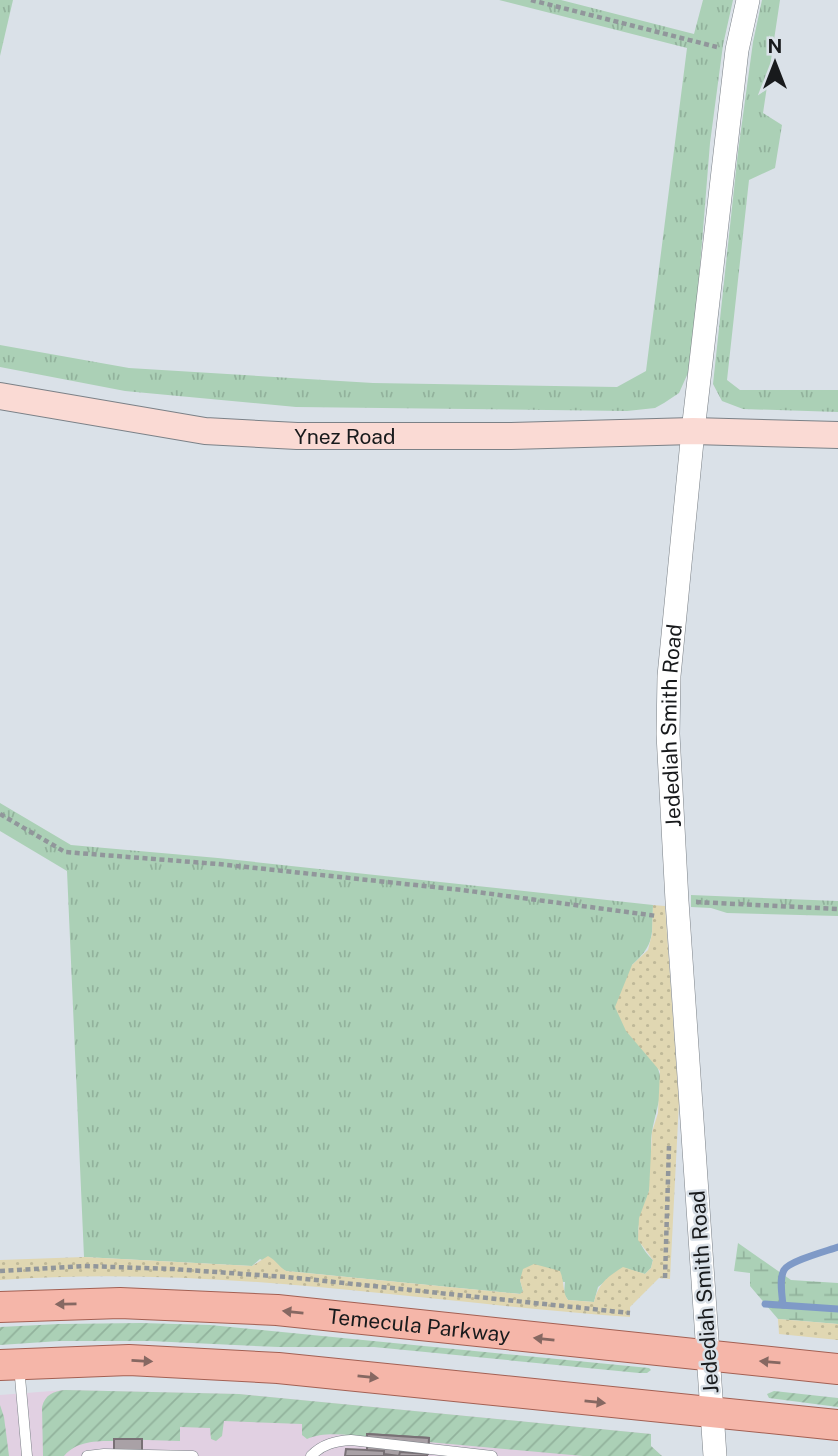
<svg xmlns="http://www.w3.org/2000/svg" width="838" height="1456" font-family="'Public Sans',sans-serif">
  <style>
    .commercial { fill: #e1d0e2 }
    .grass { fill: url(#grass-tufts) }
    .wetland { fill: url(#wetland-marsh) }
    .sand { fill: url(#sand-dots) }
    .garden { fill: url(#garden-furrows) }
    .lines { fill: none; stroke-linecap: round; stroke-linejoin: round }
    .stream { stroke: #7f9ac7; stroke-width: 7 }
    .building { fill: #a9a1a6; stroke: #787075; stroke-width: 2 }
    .service-casing { stroke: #7b8187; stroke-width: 11 }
    .tertiary-casing { stroke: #7b8187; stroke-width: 24 }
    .secondary-casing { stroke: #7b8187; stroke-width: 28 }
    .primary-casing { stroke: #a36053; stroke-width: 32 }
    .path { stroke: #91969b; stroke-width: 4.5; stroke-dasharray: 5 3.5; stroke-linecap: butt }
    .service { stroke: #fff; stroke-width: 10 }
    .tertiary { stroke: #fff; stroke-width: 23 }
    .secondary { stroke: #fadad4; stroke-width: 26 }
    .primary { stroke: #f5b6a9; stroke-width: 30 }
    .oneway { fill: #866862 }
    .labels { text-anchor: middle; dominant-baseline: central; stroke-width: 5; stroke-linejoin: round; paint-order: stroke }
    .street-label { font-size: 21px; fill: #181a1c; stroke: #dae1e8 }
  </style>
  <defs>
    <pattern id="grass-tufts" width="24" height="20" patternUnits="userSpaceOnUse" patternTransform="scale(1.75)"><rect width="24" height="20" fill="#abd0b6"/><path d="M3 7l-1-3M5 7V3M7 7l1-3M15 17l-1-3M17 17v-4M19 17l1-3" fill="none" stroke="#92b29c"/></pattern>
    <pattern id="wetland-marsh" width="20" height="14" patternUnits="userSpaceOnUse" patternTransform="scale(1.75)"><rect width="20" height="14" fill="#abd0b6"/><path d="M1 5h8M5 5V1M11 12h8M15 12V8" fill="none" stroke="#92b29c"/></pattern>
    <pattern id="sand-dots" width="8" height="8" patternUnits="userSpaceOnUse" patternTransform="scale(1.75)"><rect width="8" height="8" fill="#e0d7b2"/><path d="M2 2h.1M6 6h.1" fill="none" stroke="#bfb898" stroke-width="1.8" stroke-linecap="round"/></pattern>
    <pattern id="garden-furrows" width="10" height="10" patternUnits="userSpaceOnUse" patternTransform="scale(1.75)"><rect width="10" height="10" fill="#abd0b6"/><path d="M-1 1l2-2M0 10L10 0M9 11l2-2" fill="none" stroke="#92b29c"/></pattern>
  </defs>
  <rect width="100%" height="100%" fill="#dae1e8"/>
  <path class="commercial" d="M65,1390L239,1394L651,1434V1446L662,1456H0V1395Z"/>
  <g class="grass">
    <path d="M0,0H13L0,56Z"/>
    <path d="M499,0H561L694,34L703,0H733L723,45L710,143L698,292L688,373L679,393L664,403L655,408L627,411L296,407L125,391L0,367V345L129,368L373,383L617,387L646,371L687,48Z"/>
    <path d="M762,0H780L763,113L782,125L775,168L749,180L727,380L740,390H838V412L743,409L722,401L713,384L738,152L753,42Z"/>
    <path d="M0,803L71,845L218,858L653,905C652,936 655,944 632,965L653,1059C669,1083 656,1106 652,1132C649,1151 654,1172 649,1191C642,1220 627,1235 653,1260L651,1268L645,1274L623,1268L598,1287L594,1302L568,1300L564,1294L565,1282L520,1280L523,1291L521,1294L286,1271L260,1259L252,1266L84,1257L67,871L0,831Z"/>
    <path d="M691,895L838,901V916L727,913L711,908L691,907Z"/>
  </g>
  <path class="wetland" d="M738,1243L791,1280L838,1283V1324L778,1319L750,1286V1273L734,1271Z"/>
  <g class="sand">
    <path d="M653,905L665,906L679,1102L670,1279L659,1278L630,1307V1317C419,1302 213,1264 0,1280V1260L84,1257L252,1266L268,1256C276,1260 279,1267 286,1271L520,1294L523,1291L520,1280L523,1269L534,1264L560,1271C565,1283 562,1292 568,1300L594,1302C598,1284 607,1277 623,1267L645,1274L651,1268L653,1260L638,1240L639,1218L649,1191L652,1132L658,1113L660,1071L626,1031L615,1007L632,965L648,950L652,934Z"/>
    <path d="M778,1319L838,1324V1340L779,1334Z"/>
  </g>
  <g class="garden">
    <path d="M141,1323L210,1325L649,1368L651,1370L647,1373H639L374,1347H278L150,1341H59L0,1345V1327L59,1324Z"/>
    <path d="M65,1390L239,1394L651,1434V1446L662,1456H583L428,1442V1438L368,1434L367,1437C349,1435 324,1431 307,1439L302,1435V1424L224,1421L222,1436L216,1441L211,1439L210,1428L180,1427V1441L114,1439V1441C95,1441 77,1441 64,1456H43L42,1407C45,1395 53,1391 65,1390Z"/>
    <path d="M774,1391L838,1398V1407L769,1398L767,1394Z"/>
    <path d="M0,1405L4,1417L9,1456H0Z"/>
  </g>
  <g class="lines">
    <g class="stream">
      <path d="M765,1304L838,1309"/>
      <path d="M783,1305C782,1295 779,1279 784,1270C789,1261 827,1251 838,1247"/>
    </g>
  </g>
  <g class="building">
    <path d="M367,1434L429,1438L427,1456H345L346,1449L367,1450Z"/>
    <path d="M367,1434L429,1438L428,1454L400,1452L399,1456L384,1454V1451L367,1450Z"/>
    <rect x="114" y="1439" width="28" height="17"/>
    <rect x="114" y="1439" width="28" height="17"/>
  </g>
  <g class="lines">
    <g class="service-casing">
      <g id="service">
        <path d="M19,1366L27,1456"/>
        <path d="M87,1456L104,1454L193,1456"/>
        <path d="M311,1456C322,1444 336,1441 351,1440L492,1456"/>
      </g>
    </g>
    <g class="tertiary-casing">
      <g id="tertiary">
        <path id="s1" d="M715,1456L677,901L668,734L669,676L693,431L737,50L748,0"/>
      </g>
    </g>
    <g class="secondary-casing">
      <g id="secondary">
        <path id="s2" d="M0,396L205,431L297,436H511L693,431L838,435"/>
      </g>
    </g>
    <g class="primary-casing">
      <g id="primary">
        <path id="s3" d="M0,1307L120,1303L277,1310L838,1369"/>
        <path d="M0,1365L129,1360L278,1368L838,1425"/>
      </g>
    </g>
    <g class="path">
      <path d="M531,0L717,47"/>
      <path d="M0,814L65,852L218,864L462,890L657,916"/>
      <path d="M696,902L838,909"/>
      <path d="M0,1271L84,1266L173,1269L287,1277L630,1313"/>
      <path d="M665,1278L669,1146"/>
    </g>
    <use href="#service" class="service"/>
    <use href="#tertiary" class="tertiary"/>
    <use href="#secondary" class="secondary"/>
    <use href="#primary" class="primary"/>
  </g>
  <defs><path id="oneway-solid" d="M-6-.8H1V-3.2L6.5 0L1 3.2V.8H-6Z" transform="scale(1.75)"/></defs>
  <g class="oneway">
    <use href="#oneway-solid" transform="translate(66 1304) rotate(179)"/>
    <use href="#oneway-solid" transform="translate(293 1312) rotate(-174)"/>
    <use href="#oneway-solid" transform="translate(544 1339) rotate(-174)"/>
    <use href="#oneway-solid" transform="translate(142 1361) rotate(3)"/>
    <use href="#oneway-solid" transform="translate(770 1362) rotate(-175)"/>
    <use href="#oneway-solid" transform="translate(368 1377) rotate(6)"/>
    <use href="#oneway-solid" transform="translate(595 1402) rotate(6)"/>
  </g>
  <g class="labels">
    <g class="street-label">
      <text stroke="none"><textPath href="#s2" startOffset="348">Ynez Road</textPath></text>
      <text stroke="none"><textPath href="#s1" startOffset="732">Jedediah Smith Road</textPath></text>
      <text transform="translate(704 1292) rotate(-94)">Jedediah Smith Road</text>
      <text stroke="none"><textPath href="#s3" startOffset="420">Temecula Parkway</textPath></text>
    </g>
  </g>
  <g transform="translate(775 63)" stroke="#dae1e8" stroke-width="5" paint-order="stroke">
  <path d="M0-5L12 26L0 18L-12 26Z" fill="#181a1c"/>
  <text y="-10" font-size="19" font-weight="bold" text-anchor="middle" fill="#181a1c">N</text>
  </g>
</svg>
